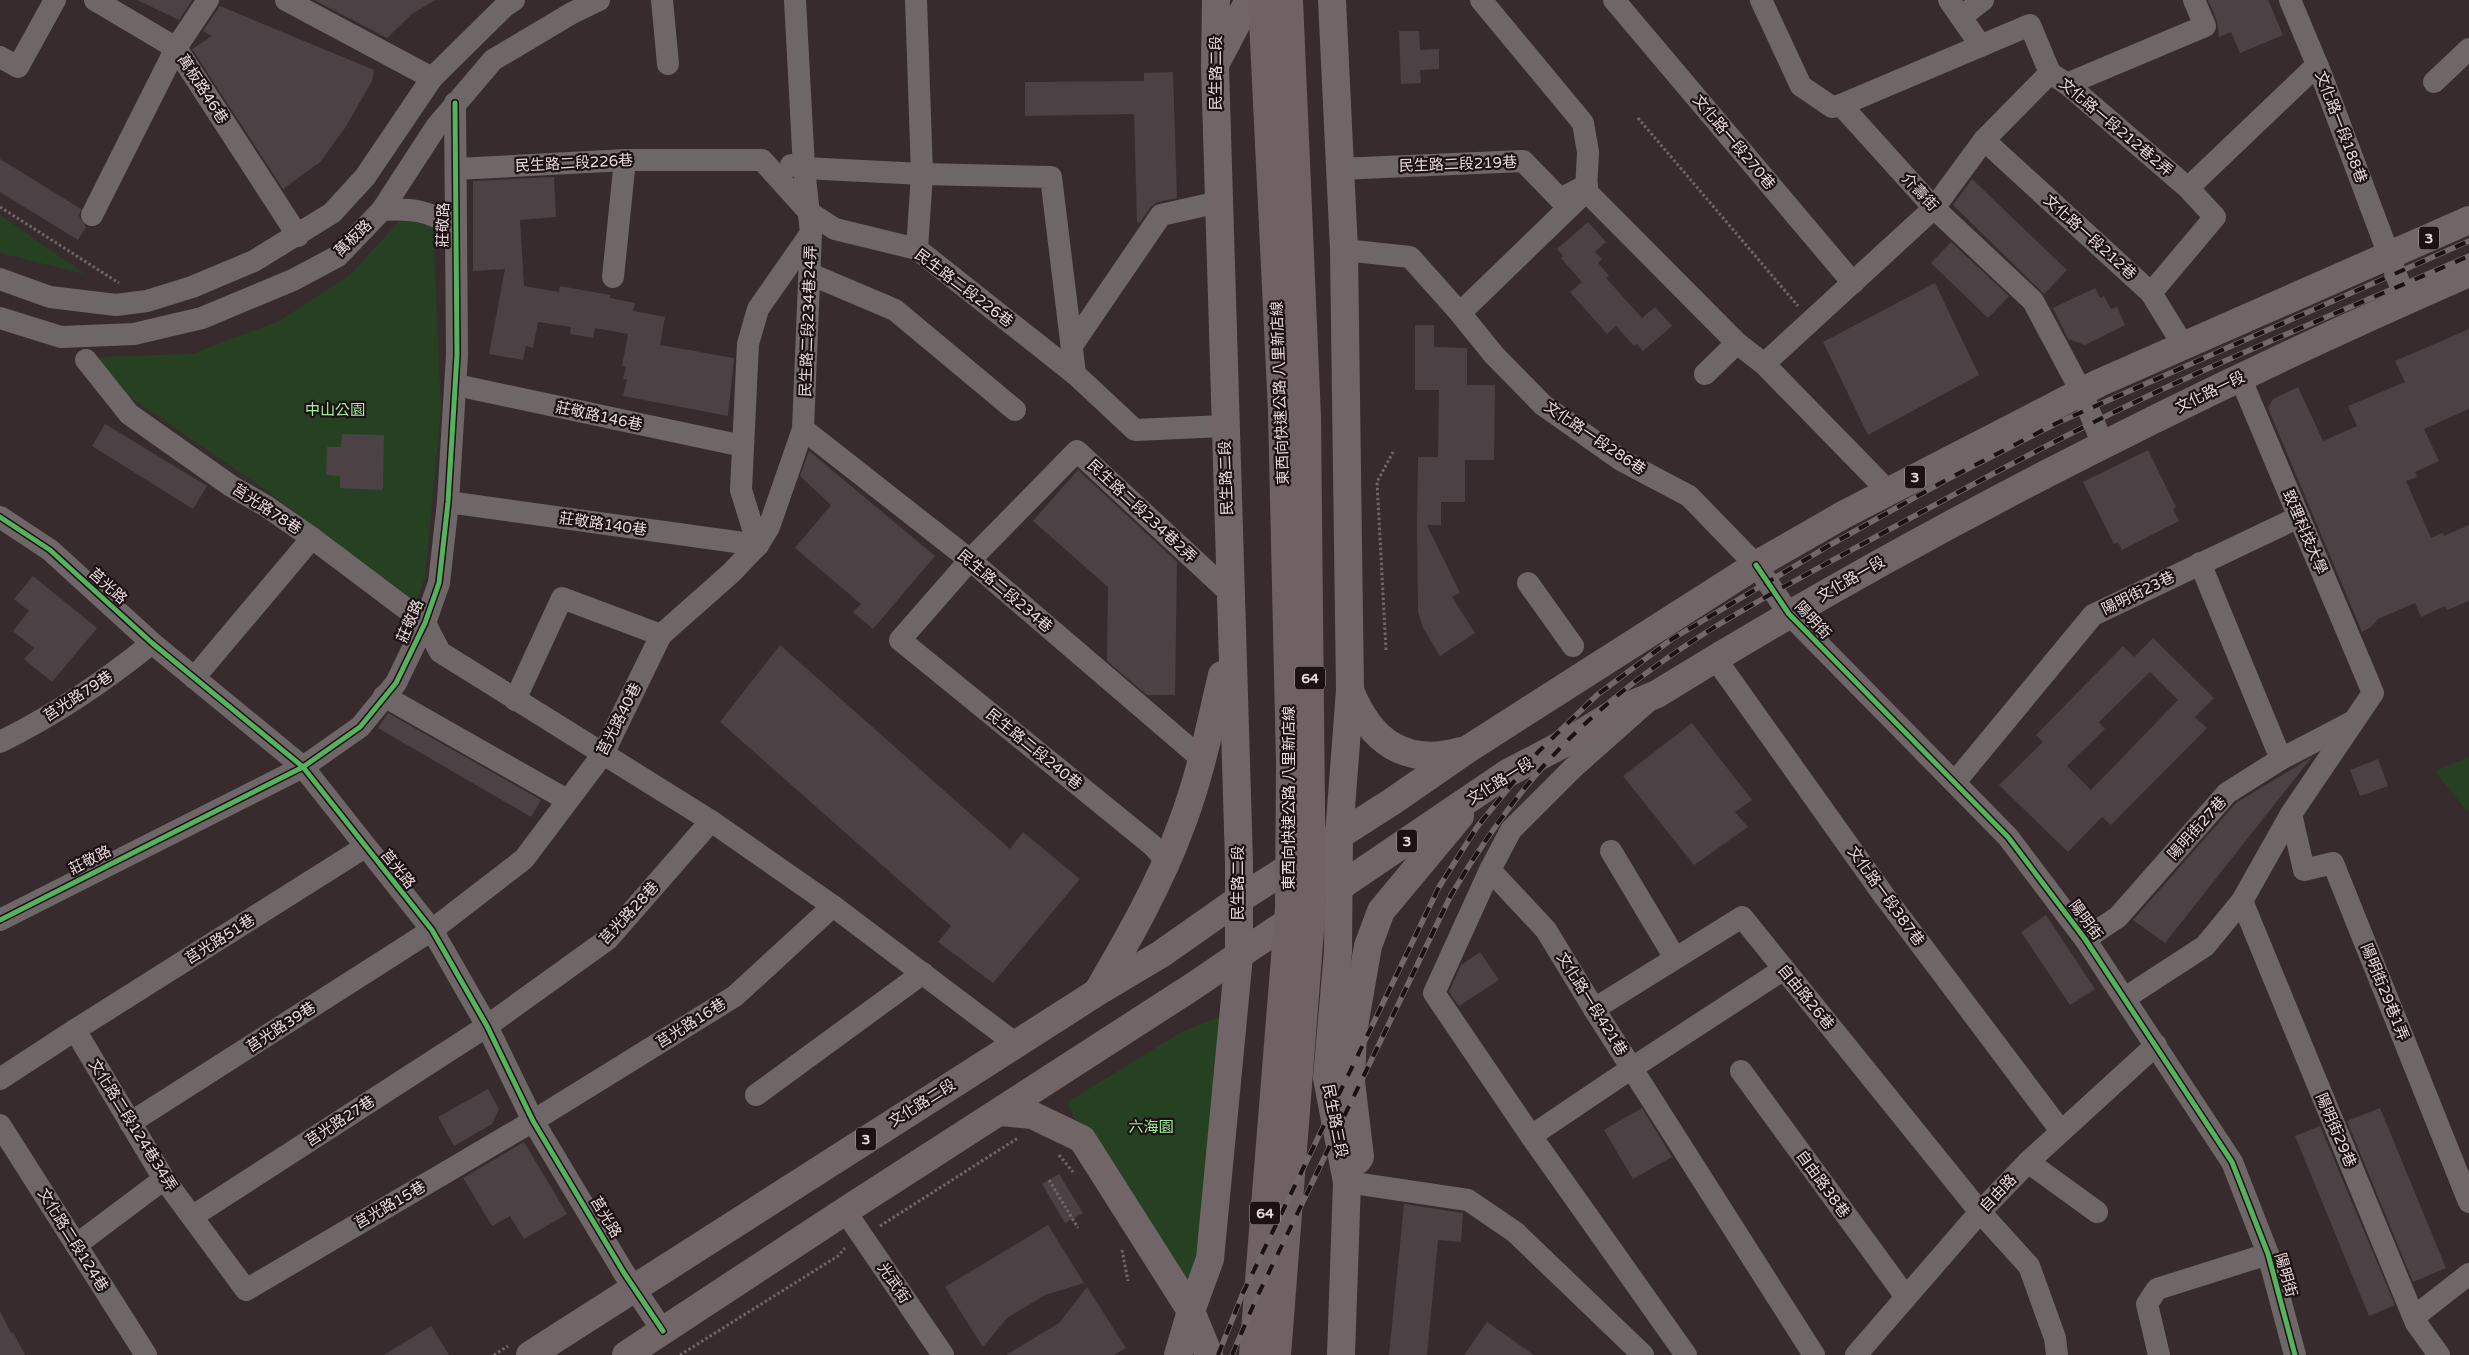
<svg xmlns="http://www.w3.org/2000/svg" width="2469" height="1355" font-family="'Varela Round','Noto Sans TC',sans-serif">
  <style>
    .green { fill: #264122 }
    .building { fill: #4c4144; fill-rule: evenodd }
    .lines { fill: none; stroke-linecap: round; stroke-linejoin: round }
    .path { stroke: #71676a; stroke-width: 3; stroke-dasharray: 2.5 2.5; stroke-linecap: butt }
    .minor { stroke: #6f6667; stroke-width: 22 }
    .major { stroke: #726567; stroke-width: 28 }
    .highway { stroke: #706164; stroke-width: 28 }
    .rail-casing { stroke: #72676a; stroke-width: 5.5 }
    .rail { stroke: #1c1214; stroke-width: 4; stroke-dasharray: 11; stroke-linecap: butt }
    .cycleway-casing { stroke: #1c1214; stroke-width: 8 }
    .cycleway { stroke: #56b35d; stroke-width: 5 }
    .labels { text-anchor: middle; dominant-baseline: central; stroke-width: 4.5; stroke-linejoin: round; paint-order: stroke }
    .shield { fill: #1c1214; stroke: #ac9d9f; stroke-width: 1 }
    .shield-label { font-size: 14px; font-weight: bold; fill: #e9d9db }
    .street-label { font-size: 15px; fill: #e9d9db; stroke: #1c1214 }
    .park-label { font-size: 15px; fill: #a1ef9b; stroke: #1c1214 }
  </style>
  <rect width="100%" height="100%" fill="#372b2e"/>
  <g class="green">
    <path d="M0,215L85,274L0,253Z"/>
    <path d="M403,217L433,226L441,409L425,578L415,604L266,490L112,385L94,357L192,354L279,321L350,275Z"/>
    <path d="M2469,757V810L2467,811L2435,771Z"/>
    <path d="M1222,1016L1210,1259L1191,1311L1082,1139L1068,1102L1183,1031Z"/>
  </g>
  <g class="building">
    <path d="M137,0H192L179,20Z"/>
    <path d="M314,0H435L412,14L387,38Z"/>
    <path d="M2208,0H2268L2283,35L2240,53L2231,32L2219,37L2217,21Z"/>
    <path d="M220,6L374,70L372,81L345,128L320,162L283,189L192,49L212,36L203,31Z"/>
    <path d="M1399,31H1419L1420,50L1439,49V69L1420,70L1421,83L1401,84Z"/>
    <path d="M1173,72L1177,198L1157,202L1150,208L1140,222H1137L1134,114L1025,116V82L1144,81V73Z"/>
    <path d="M0,159L81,209L79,216L86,227L78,240L0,192Z"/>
    <path d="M554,177L556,217L520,220L524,286L559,292L560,286L610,295V298L635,303L633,311L665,317L660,345L734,358L728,416L623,396L627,379H623L626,367L622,366L628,334L595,328L593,338L570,334L571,327L538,322L533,348L526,346L523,360L489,354L505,269L473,271V181Z"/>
    <path d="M1972,179L2067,270L2044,294L1953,205Z"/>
    <path d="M1588,222L1606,242L1595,252L1602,259L1598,263L1609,276L1606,278L1642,318L1655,307L1672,326L1643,351L1637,344L1634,346L1616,326L1607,334L1570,292L1582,282L1561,258L1563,256L1557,249Z"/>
    <path d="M1951,242L2009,296L1988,318L1931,263Z"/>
    <path d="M1935,283L1979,375L1868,435L1823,342Z"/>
    <path d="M2095,288L2100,298L2104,296L2111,309L2117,307L2125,325L2085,345L2068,339L2053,308Z"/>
    <path d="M1415,325H1434V347L1467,348V385H1495L1494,460H1465V502H1441V525H1427L1460,593L1452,597L1475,633L1440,656L1423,628L1418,612L1417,525L1418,457H1438L1439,390H1415Z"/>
    <path d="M2469,329V409L2424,429L2439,461L2415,472L2417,477L2406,481L2431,538L2442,533L2444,536L2469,525V601L2447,610L2445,606L2421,617L2415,603L2378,619L2371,627L2362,632L2268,408L2273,399L2298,387L2323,441L2357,426L2348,406L2405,382L2395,361Z"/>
    <path d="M105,424L207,486L193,509L92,446Z"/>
    <path d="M342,434L384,435L383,490L340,488V476L326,475L327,447H341Z"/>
    <path d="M2148,450L2176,507L2173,509L2179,521L2122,550L2118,542L2114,544L2083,482Z"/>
    <path d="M809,451L935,556L873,629L853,612L861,604L795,548L831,505L800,476Z"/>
    <path d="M1078,470L1177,562L1175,695H1147L1107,661L1108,587L1033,521Z"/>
    <path d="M33,576L97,628L52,682L24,659L34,648L13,631L29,611L14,599Z"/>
    <path d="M2153,638L2214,698L2195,717L2207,728L2111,825L2102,817L2068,852L1999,785L2043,742L2036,735L2123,646L2134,657ZM2150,672L2178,700L2091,790L2067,766L2105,729L2099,722Z"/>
    <path d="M780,645L1010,849L1023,832L1080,879L993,983L938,942L951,926L720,722Z"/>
    <path d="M388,713L541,800L531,817L378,728Z"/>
    <path d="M1692,723L1752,800L1735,812L1748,827L1694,865L1623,776Z"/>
    <path d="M2312,757L2165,943L2133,920L2236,803Z"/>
    <path d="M2378,759L2388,786L2360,796L2350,770Z"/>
    <path d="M2046,915L2095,989L2070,1005L2021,932Z"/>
    <path d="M1480,952L1499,980L1459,1006L1449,992L1461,965Z"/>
    <path d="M488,1089L499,1109L492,1124L454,1146L438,1117Z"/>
    <path d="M1642,1108L1672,1157L1633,1179L1604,1130Z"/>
    <path d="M2380,1108L2446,1268L2413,1282L2347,1121Z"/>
    <path d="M2320,1126L2395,1305L2369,1316L2295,1136Z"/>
    <path d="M524,1142L567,1214L524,1239L510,1216L492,1226L463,1178Z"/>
    <path d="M1059,1174L1083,1213L1065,1223L1042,1184Z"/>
    <path d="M1404,1204L1463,1213L1461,1242L1438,1240L1427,1355H1389Z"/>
    <path d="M1048,1225L1084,1283L1045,1295L1007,1318L983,1347L945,1287Z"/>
    <path d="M1087,1287L1126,1348L1114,1355H1006L1059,1323Z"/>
    <path d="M0,1311L11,1333L13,1332L25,1355H0Z"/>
    <path d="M1487,1322L1534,1355H1464Z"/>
    <path d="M431,1326L449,1355H384Z"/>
  </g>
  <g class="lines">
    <g class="path">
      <path d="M1638,118L1798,306"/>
      <path d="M0,207L119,283"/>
      <path d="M1386,650L1377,482L1393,452"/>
      <path d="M1059,1155L1073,1172"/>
      <path d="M1049,1180L1078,1228"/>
      <path d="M880,1226L1018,1138"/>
      <path d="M1122,1250L1128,1281"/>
      <path d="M494,1355L508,1346"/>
      <path d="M680,1355L838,1256L845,1248"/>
    </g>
    <g class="minor">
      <path d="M95,0L176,48L208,0"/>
      <path d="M286,0L432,78"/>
      <path d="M662,0L668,64"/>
      <path d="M916,0L922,174L917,249"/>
      <path d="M1481,0L1583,123L1588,152L1586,191L1737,343L1764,364L1888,491"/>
      <path d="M1614,0L1853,283"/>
      <path d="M1761,0L1801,86L1832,107L1841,105L1934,208L2033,301L2081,391L2103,445"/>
      <path d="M1949,0L1981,46"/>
      <path d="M2290,0L2321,74L2406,301"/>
      <path d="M1961,17L1983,0"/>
      <path d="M0,57L18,67L55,0"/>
      <path d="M2050,73L2067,84L2188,188L2215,217L2151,293"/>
      <path d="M2434,82L2469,49"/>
      <path d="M2067,84L2205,26L2194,0"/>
      <path d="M1841,105L2030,25L2050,73"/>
      <path d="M1984,140L2151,293L2183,345"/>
      <path d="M791,165L804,168L922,174L1051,177L1075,374"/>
      <path d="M457,169L625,160H762L810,213L835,229L917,249L1075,374L1135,430L1224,426"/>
      <path d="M1339,169L1523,161L1560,199L1587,185"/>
      <path d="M2188,188L2317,65"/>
      <path d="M382,210C414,208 427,211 455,226"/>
      <path d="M92,215L176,48L298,236"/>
      <path d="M1344,250L1410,257L1460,313L1494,355L1543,405L1621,460L1689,496L1756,565L1789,614L2008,837L2085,939L2232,1162L2268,1254L2295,1355"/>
      <path d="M810,274L895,310L1015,410"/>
      <path d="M613,277L625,160"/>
      <path d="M0,279L50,297L116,305L147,301L192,287L254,261L332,213L365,177L432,78L505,6L514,0"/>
      <path d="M1460,313L1583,194"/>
      <path d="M0,318L61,337L134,334L202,318L293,280L338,256L382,210L436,127L493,60L572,13L599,0"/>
      <path d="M1073,344L1161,215L1219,202"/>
      <path d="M86,360L129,414L231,486L266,506L312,538L194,678"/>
      <path d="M1764,364L1934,208L1984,140L2050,73"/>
      <path d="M1705,374L1737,343"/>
      <path d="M456,385L743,446"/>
      <path d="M803,429L970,560L1202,759"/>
      <path d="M448,502L758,545"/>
      <path d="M0,517L50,550L152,643L303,767L432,930L487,1026L533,1121L624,1273L663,1331"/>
      <path d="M312,538L425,623L440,652L711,821L833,906L1016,1044"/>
      <path d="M758,545L741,490L748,344L758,309L811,233"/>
      <path d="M2200,563L2281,759"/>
      <path d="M1528,583L1573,646"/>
      <path d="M1715,658L1885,897L2061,1131"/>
      <path d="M384,696L567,800"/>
      <path d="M515,700L562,598L661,635"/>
      <path d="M1645,704L1574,767L1511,830L1490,870L1546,930L1594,1009L1814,1355"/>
      <path d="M0,742C55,715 105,681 152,643"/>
      <path d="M1955,782L2093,615L2299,517"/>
      <path d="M2291,814L2304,870L2333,863L2469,1202"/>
      <path d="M1611,851L1675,958"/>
      <path d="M1167,861L1152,845L900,640L970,560L1077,451L1230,593"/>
      <path d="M1490,870L1434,993L1531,1136L1686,1355"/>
      <path d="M2242,901L2416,1323L2439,1355"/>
      <path d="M0,920L303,767L360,727L396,683L425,623L439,583L448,502L457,355L455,103"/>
      <path d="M2085,939L2118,917L2227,793L2281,759L2350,723"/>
      <path d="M2125,998L2205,946L2242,901L2291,814L2373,693L2240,377"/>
      <path d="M1594,1009L1742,917L1980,1212L2029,1266L2055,1338L2057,1355"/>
      <path d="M75,1030L365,847"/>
      <path d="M1741,1071L1906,1297"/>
      <path d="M0,1079L75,1030L164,1179L246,1290L533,1121L735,996L833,906"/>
      <path d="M756,1095L923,973"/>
      <path d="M130,1123L432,930L524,859L603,754L661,635L731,573L758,545L769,527L803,429L811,233L804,168L795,0"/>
      <path d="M0,1125L146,1355"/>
      <path d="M1531,1136L1632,1068L1784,969"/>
      <path d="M2028,1162L2097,1212"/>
      <path d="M1347,1182L1468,1200L1515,1232L1643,1355"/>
      <path d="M845,1211L943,1355"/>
      <path d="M193,1216L487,1026L608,939L711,821"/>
      <path d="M76,1245L164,1179"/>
      <path d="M2414,1317L2469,1274"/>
      <path d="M1856,1355L1980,1212L2028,1162L2156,1045"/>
      <path d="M2159,1355L2147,1304L2157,1289L2268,1254"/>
    </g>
    <g class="major">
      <path d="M1332,0L1344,250L1350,690L1339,835L1338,951L1327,1078L1347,1182L1341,1355"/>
      <path d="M1217,61L1249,0"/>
      <path d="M1350,690C1370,741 1405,767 1461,751"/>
      <path d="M1099,989C1130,936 1160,883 1181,826C1200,777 1210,726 1222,675"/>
      <path d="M1001,1112L1032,1115L1082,1139L1191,1311L1209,1355"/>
      <path d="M1358,1160L1360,1157L1351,1082L1353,1032L1368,946L1381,911L1460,816"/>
      <path d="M530,1355L1099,991L1161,954L1238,900L1393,801L1468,749L1756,565L1843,515L2099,383L2469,220"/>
      <path d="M626,1355L845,1211L1192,987L1506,774L1576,737L1621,709L1657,694C1917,533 2190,395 2469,273"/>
      <path d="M1178,1355L1191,1311L1210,1259L1239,956V862L1215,66L1216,0"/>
    </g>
    <g class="highway">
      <path d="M1253,1355L1289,908L1290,762L1282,411L1262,0"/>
      <path d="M1277,1355L1312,905L1307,417L1289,0"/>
    </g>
    <g class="rail-casing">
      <g id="rail">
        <path d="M1218,1355L1243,1293L1439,887L1477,827L1538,752L1597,695L1672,639L1830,545L1946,480L2057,423L2469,241"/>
        <path d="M1232,1355L1256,1299L1451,895C1489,831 1532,772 1587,722C1670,645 1772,593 1870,540C1962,490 2054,440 2148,396C2254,346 2362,303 2469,256"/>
      </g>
    </g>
    <use href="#rail" class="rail"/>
    <g class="cycleway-casing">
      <g id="cycleway">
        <path d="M0,517L50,550L152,643L303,767L432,930L487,1026L533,1121L624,1273L663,1331"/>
        <path d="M1756,565L1789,614L2008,837L2085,939L2232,1162L2268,1254L2295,1355"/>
        <path d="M0,920L303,767L360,727L396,683L425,623L439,583L448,502L457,355L455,103"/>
      </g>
    </g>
    <use href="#cycleway" class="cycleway"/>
  </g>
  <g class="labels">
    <g class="shield">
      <rect x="2419" y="226.5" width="20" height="23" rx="4"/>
      <rect x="1905" y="465.5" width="20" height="23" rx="4"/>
      <rect x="1295" y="666.5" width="30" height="23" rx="4"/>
      <rect x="1397" y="829.5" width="20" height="23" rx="4"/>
      <rect x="856" y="1127.5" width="20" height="23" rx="4"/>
      <rect x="1250" y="1201.5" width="30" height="23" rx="4"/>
    </g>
    <g class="shield-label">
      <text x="2429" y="238">3</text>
      <text x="1915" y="477">3</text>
      <text x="1310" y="678">64</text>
      <text x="1407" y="841">3</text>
      <text x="866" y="1139">3</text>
      <text x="1265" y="1213">64</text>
    </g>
    <g class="street-label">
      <text transform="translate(1216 73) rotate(-90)">民生路二段</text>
      <text transform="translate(203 89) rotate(57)">萬板路46巷</text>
      <text transform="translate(2116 127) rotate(40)">文化路一段212巷2弄</text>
      <text transform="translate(2341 127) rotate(69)">文化路一段188巷</text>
      <text transform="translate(1734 142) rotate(50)">文化路一段270巷</text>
      <text transform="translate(574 163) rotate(-3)">民生路二段226巷</text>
      <text transform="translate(1458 164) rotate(-2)">民生路二段219巷</text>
      <text transform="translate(1920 192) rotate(47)">介壽街</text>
      <text transform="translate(443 225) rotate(-89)">莊敬路</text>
      <text transform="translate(2090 237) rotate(42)">文化路一段212巷</text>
      <text transform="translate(353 238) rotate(-44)">萬板路</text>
      <text transform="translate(964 288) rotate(37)">民生路二段226巷</text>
      <text transform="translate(808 321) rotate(-88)">民生路二段234巷24弄</text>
      <text transform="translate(2210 392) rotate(-26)">文化路一段</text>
      <text transform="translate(1280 393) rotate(-92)">東西向快速公路 八里新店線</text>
      <text transform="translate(599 416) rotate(12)">莊敬路146巷</text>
      <text transform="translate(1595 438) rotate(34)">文化路一段286巷</text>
      <text transform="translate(1226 478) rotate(-92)">民生路二段</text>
      <text transform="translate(267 509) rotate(33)">莒光路78巷</text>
      <text transform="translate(1142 511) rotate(43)">民生路二段234巷2弄</text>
      <text transform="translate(603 524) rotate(8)">莊敬路140巷</text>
      <text transform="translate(2305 532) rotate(67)">致理科技大學</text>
      <text transform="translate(1851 579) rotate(-30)">文化路一段</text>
      <text transform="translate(108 586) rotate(42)">莒光路</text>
      <text transform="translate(1005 591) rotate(40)">民生路二段234巷</text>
      <text transform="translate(2138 593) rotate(-26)">陽明街23巷</text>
      <text transform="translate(1813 620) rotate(47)">陽明街</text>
      <text transform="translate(410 621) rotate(-67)">莊敬路</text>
      <text transform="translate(78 696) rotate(-33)">莒光路79巷</text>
      <text transform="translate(619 719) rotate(-63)">莒光路40巷</text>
      <text transform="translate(1034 749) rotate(39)">民生路二段240巷</text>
      <text transform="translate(1500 781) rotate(-32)">文化路一段</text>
      <text transform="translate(1289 798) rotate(-90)">東西向快速公路 八里新店線</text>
      <text transform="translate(2197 828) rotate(-48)">陽明街27巷</text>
      <text transform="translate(90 860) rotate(-27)">莊敬路</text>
      <text transform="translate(398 869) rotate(51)">莒光路</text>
      <text transform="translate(1238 883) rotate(-90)">民生路二段</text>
      <text transform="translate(1886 896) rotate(54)">文化路一段387巷</text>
      <text transform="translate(629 913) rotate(-47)">莒光路28巷</text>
      <text transform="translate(2086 920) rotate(54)">陽明街</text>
      <text transform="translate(220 939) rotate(-32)">莒光路51巷</text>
      <text transform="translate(2385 992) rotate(68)">陽明街29巷1弄</text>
      <text transform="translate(1806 997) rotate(51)">自由路26巷</text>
      <text transform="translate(1592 1004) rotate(58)">文化路一段421巷</text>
      <text transform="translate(691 1023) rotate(-32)">莒光路16巷</text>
      <text transform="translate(281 1027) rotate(-33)">莒光路39巷</text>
      <text transform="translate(922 1103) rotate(-32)">文化路二段</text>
      <text transform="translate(340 1121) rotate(-33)">莒光路27巷</text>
      <text transform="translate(1335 1121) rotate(79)">民生路三段</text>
      <text transform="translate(133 1125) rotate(58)">文化路二段124巷34弄</text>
      <text transform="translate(2336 1130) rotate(67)">陽明街29巷</text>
      <text transform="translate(1823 1184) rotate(54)">自由路38巷</text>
      <text transform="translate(1998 1193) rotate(-46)">自由路</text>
      <text transform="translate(390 1205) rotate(-30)">莒光路15巷</text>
      <text transform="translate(606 1217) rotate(59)">莒光路</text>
      <text transform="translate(73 1240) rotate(58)">文化路二段124巷</text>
      <text transform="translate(2286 1275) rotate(74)">陽明街</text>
      <text transform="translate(894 1283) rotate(56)">光武街</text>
    </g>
    <g class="park-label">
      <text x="335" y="410">中山公園</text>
      <text x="1151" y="1127">六海園</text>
    </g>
  </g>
</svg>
